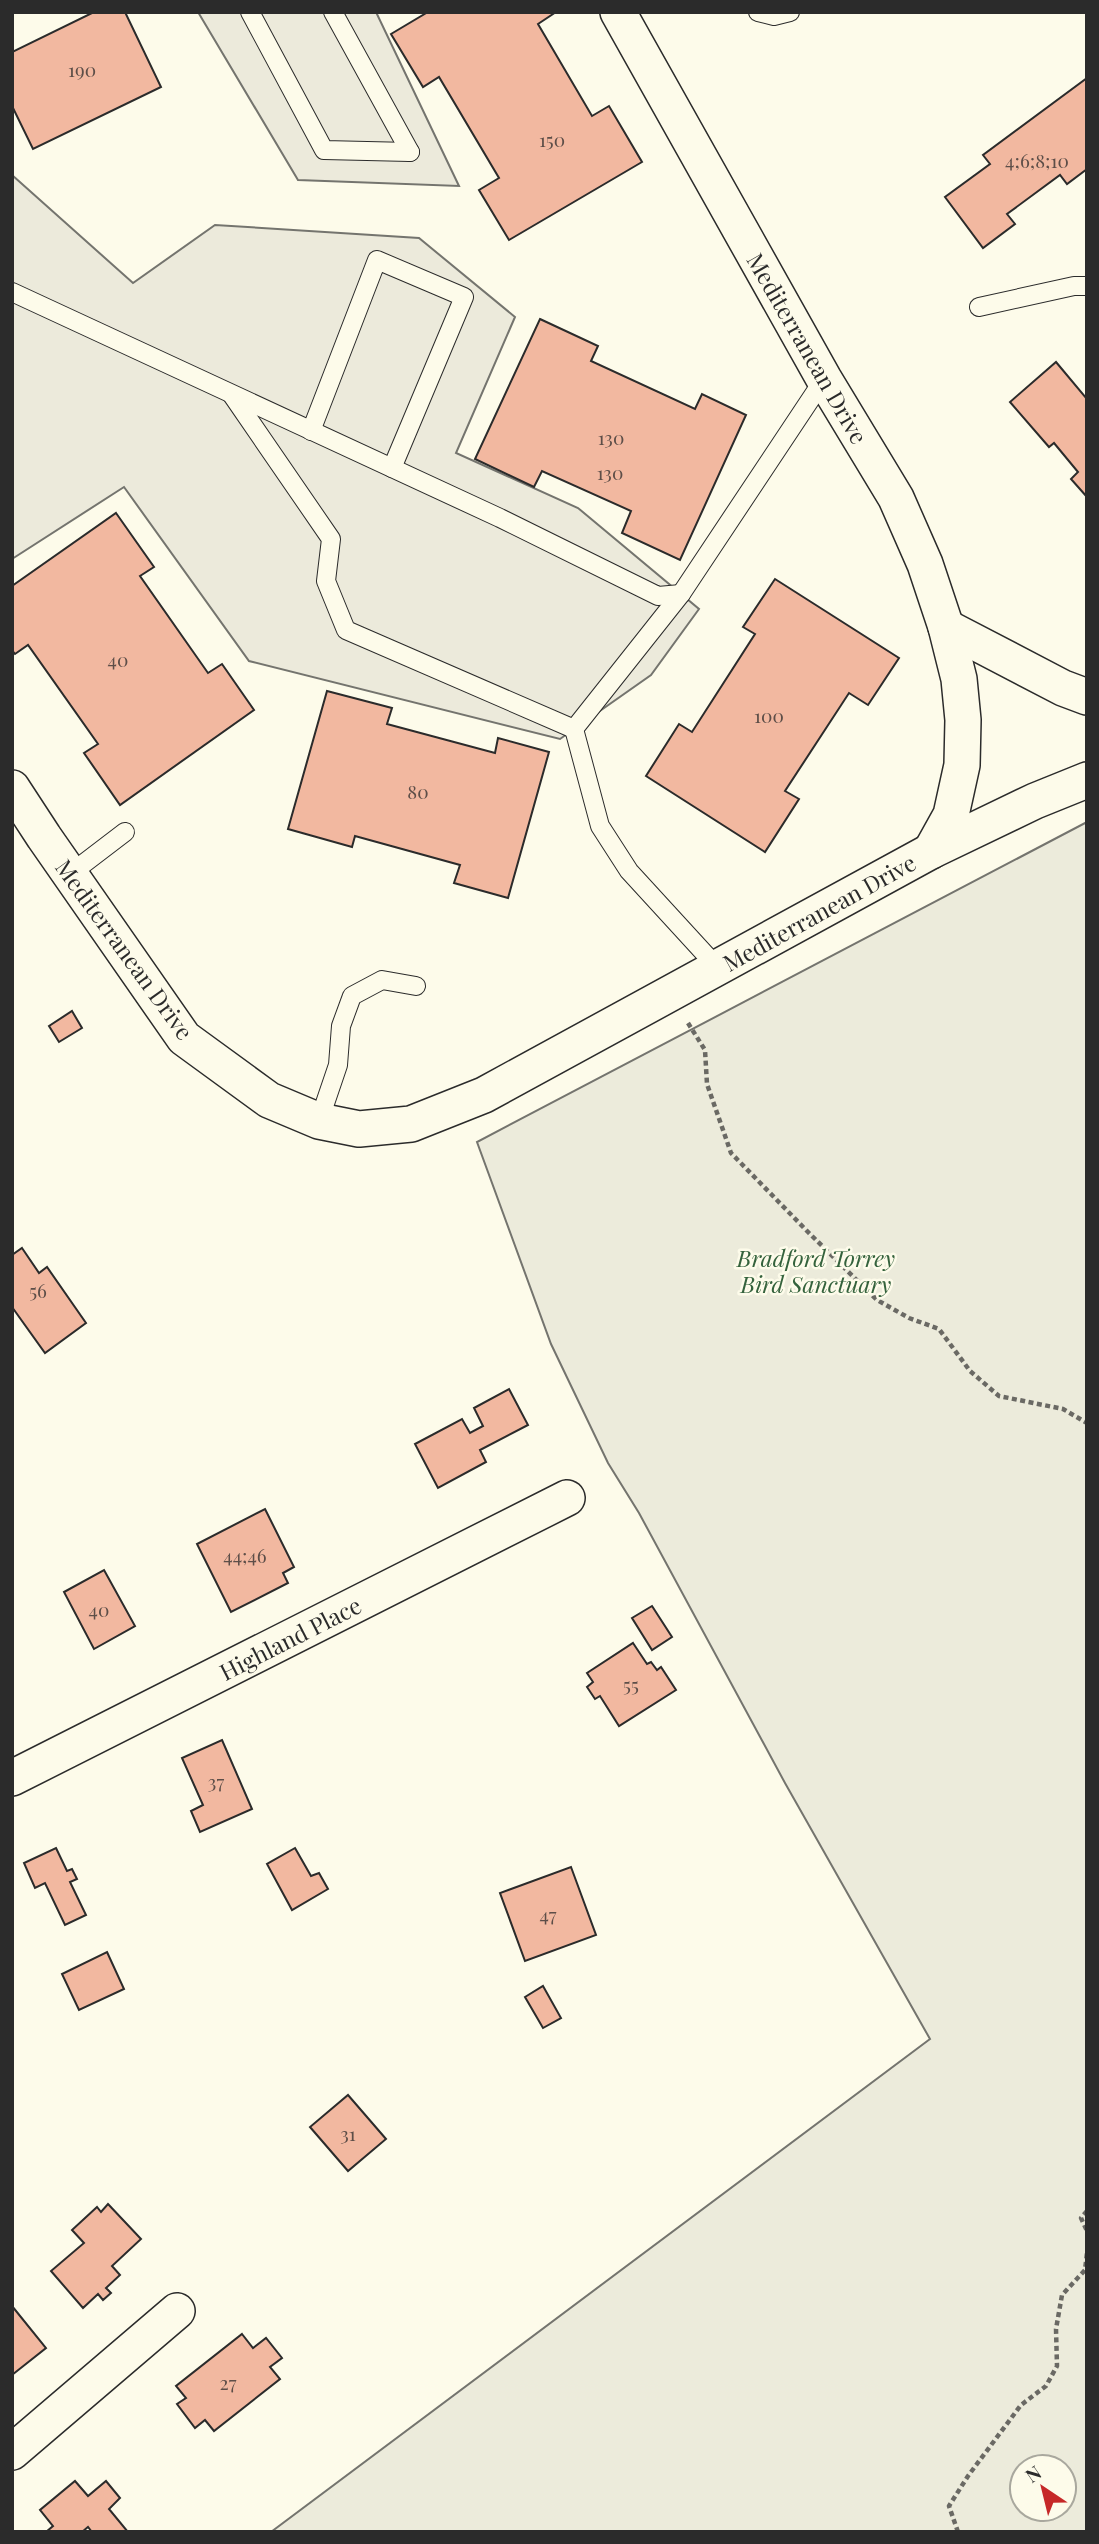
<svg xmlns="http://www.w3.org/2000/svg" width="1099" height="2544" font-family="'Playfair Display',serif">
  <style>
    .green { fill: #ecebdb; stroke: #74746e; stroke-width: 2; fill-rule: evenodd }
    .parking { fill: #eceadb; stroke: #74746e; stroke-width: 2 }
    .building { fill: #f2b8a0; stroke: #2b2b2b; stroke-width: 2 }
    .lines { fill: none; stroke-linecap: round; stroke-linejoin: round }
    .lane-casing { stroke: #2b2b2b; stroke-width: 20 }
    .street-casing { stroke: #2b2b2b; stroke-width: 38 }
    .path { stroke: #6a6964; stroke-width: 4.5; stroke-dasharray: 5 3.5; stroke-linecap: butt }
    .lane { stroke: #fdfbea; stroke-width: 18 }
    .street { stroke: #fdfbea; stroke-width: 35 }
    .labels { text-anchor: middle; dominant-baseline: central; stroke-width: 5; stroke-linejoin: round; paint-order: stroke }
    .number-label { font-size: 19px; fill: #5d4e48 }
    .street-label { font-size: 23px; fill: #2b2b2b; stroke: #fdfbea }
    .park-label { font-size: 23px; font-style: italic; fill: #34623c; stroke: #fdfbea }
  </style>
  <rect width="100%" height="100%" fill="#fdfbea"/>
  <path class="green" d="M1087,822V2532H271L930,2039L785,1783L639,1513L608,1463L551,1344L477,1142ZM1022,2467H1064V2509H1022Z"/>
  <g class="parking">
    <path d="M198,12H376L459,186L298,180Z"/>
    <path d="M12,175L133,283L215,225L419,238L515,317L456,453L578,508L699,609L651,675L560,739L249,661L124,487L12,559Z"/>
  </g>
  <g class="building">
    <path d="M94,12H125L161,87L33,149L12,106V52Z"/>
    <path d="M428,12H556L538,24L592,116L609,106L642,162L509,240L479,190L499,178L439,77L423,87L391,34Z"/>
    <path d="M1087,78V169L1067,184L1060,175L1007,214L1015,224L983,248L945,197L990,164L983,155Z"/>
    <path d="M540,319L598,346L591,361L695,409L702,394L746,415L680,560L622,533L631,511L542,471L534,487L475,459Z"/>
    <path d="M1056,362L1087,399V497L1071,479L1078,472L1054,443L1049,447L1010,402Z"/>
    <path d="M116,513L154,567L140,576L208,673L222,664L254,710L120,805L84,753L98,744L28,645L15,654L12,650V586Z"/>
    <path d="M775,579L899,658L868,705L849,693L785,791L799,799L765,852L646,776L679,724L692,732L755,634L743,627Z"/>
    <path d="M327,691L392,708L387,724L495,753L498,738L549,752L508,898L454,883L460,865L355,836L352,847L288,829Z"/>
    <path d="M72,1011L82,1028L59,1042L49,1026Z"/>
    <path d="M22,1248L39,1273L47,1267L86,1323L45,1353L12,1307V1255Z"/>
    <path d="M509,1389L528,1425L480,1450L486,1462L438,1488L415,1444L462,1419L470,1433L483,1426L474,1408Z"/>
    <path d="M265,1509L294,1567L283,1573L288,1583L231,1612L197,1544Z"/>
    <path d="M104,1570L135,1626L94,1649L64,1592Z"/>
    <path d="M652,1606L672,1637L652,1650L632,1618Z"/>
    <path d="M633,1643L647,1664L651,1662L657,1670L661,1667L676,1690L619,1726L600,1696L595,1699L587,1687L593,1682L587,1673Z"/>
    <path d="M222,1740L252,1809L200,1832L191,1811L203,1805L182,1758Z"/>
    <path d="M56,1848L67,1871L72,1869L77,1879L70,1882L86,1915L65,1925L45,1883L35,1888L24,1863Z"/>
    <path d="M295,1848L311,1876L319,1873L328,1889L292,1910L267,1864Z"/>
    <path d="M571,1867L596,1935L525,1961L500,1893Z"/>
    <path d="M107,1952L124,1989L79,2010L62,1974Z"/>
    <path d="M543,1986L561,2018L543,2028L525,1997Z"/>
    <path d="M348,2095L386,2139L348,2171L310,2127Z"/>
    <path d="M108,2204L141,2239L112,2266L120,2275L106,2288L111,2293L103,2300L98,2294L83,2308L51,2271L84,2243L72,2230L97,2207L101,2212Z"/>
    <path d="M12,2306L46,2348L12,2375Z"/>
    <path d="M242,2334L253,2348L266,2338L282,2358L270,2367L280,2379L214,2431L205,2420L195,2428L177,2404L186,2398L176,2386Z"/>
    <path d="M75,2481L88,2496L106,2481L120,2498L109,2509L128,2532H92L88,2527L82,2532H46L53,2526L40,2510Z"/>
  </g>
  <g class="lines">
    <g class="lane-casing">
      <g id="lane">
        <path d="M250,12L324,150L410,152"/>
        <path d="M333,12L410,152"/>
        <path d="M758,12L774,16L790,12"/>
        <path d="M12,292L500,518L658,596L681,594"/>
        <path d="M979,307L1074,286H1087"/>
        <path d="M232,395L331,539L326,581L346,630L574,729L681,594L824,379"/>
        <path d="M311,431L377,260L464,297L392,468"/>
        <path d="M574,729L600,826L629,871L717,967"/>
        <path d="M70,874L125,832"/>
        <path d="M319,1121L338,1065L341,1026L352,996L382,980L416,986"/>
      </g>
    </g>
    <g class="street-casing">
      <g id="street">
        <path d="M618,12L824,379L896,498L925,564L946,627L959,679L963,720L962,765L951,815L931,851"/>
        <path d="M946,627L1063,688L1087,697"/>
        <path d="M12,788L44,837L184,1038L269,1100L319,1121L359,1129L411,1124L484,1095L931,851L1035,801L1087,780"/>
        <path d="M12,1778L567,1498"/>
        <path d="M12,2452L177,2311"/>
      </g>
    </g>
    <g class="path">
      <path d="M688,1023L705,1050L707,1084L731,1153L809,1233L877,1300L909,1318L939,1329L970,1371L999,1396L1063,1409L1087,1423"/>
      <path d="M1087,2211L1081,2218L1087,2231"/>
      <path d="M958,2532L949,2506L968,2476L1021,2405L1046,2386L1057,2366L1056,2329L1062,2295L1085,2270L1087,2253"/>
    </g>
    <use href="#lane" class="lane"/>
    <use href="#street" class="street"/>
  </g>
  <g class="labels">
    <g class="number-label">
      <text x="82" y="69">190</text>
      <text x="552" y="139">150</text>
      <text x="1037" y="160">4;6;8;10</text>
      <text x="611" y="437">130</text>
      <text x="610" y="472">130</text>
      <text x="118" y="659">40</text>
      <text x="769" y="715">100</text>
      <text x="418" y="791">80</text>
      <text x="38" y="1290">56</text>
      <text x="245" y="1555">44;46</text>
      <text x="99" y="1609">40</text>
      <text x="631" y="1684">55</text>
      <text x="216" y="1781">37</text>
      <text x="548" y="1914">47</text>
      <text x="348" y="2133">31</text>
      <text x="228" y="2382">27</text>
    </g>
    <g class="street-label">
      <text transform="translate(808 348) rotate(60)">Mediterranean Drive</text>
      <text transform="translate(819 912) rotate(-29)">Mediterranean Drive</text>
      <text transform="translate(125 949) rotate(54)">Mediterranean Drive</text>
      <text transform="translate(290 1638) rotate(-27)">Highland Place</text>
    </g>
    <g class="park-label">
      <text x="816" y="1257">Bradford Torrey<tspan x="816" dy="26">Bird Sanctuary</tspan></text>
    </g>
  </g>
  <rect width="1099" height="2544" fill="none" stroke="#2b2b2b" stroke-width="28"/>
  <g transform="translate(1043 2488) rotate(325)"><circle r="33" fill="#fdfbea" stroke="#a9a89e" stroke-width="2"/>
  <path d="M0-5L12 26L0 18L-12 26Z" fill="#c62828"/>
  <text y="-10" font-size="19" font-weight="bold" text-anchor="middle" fill="#2b2b2b">N</text>
  </g>
</svg>
